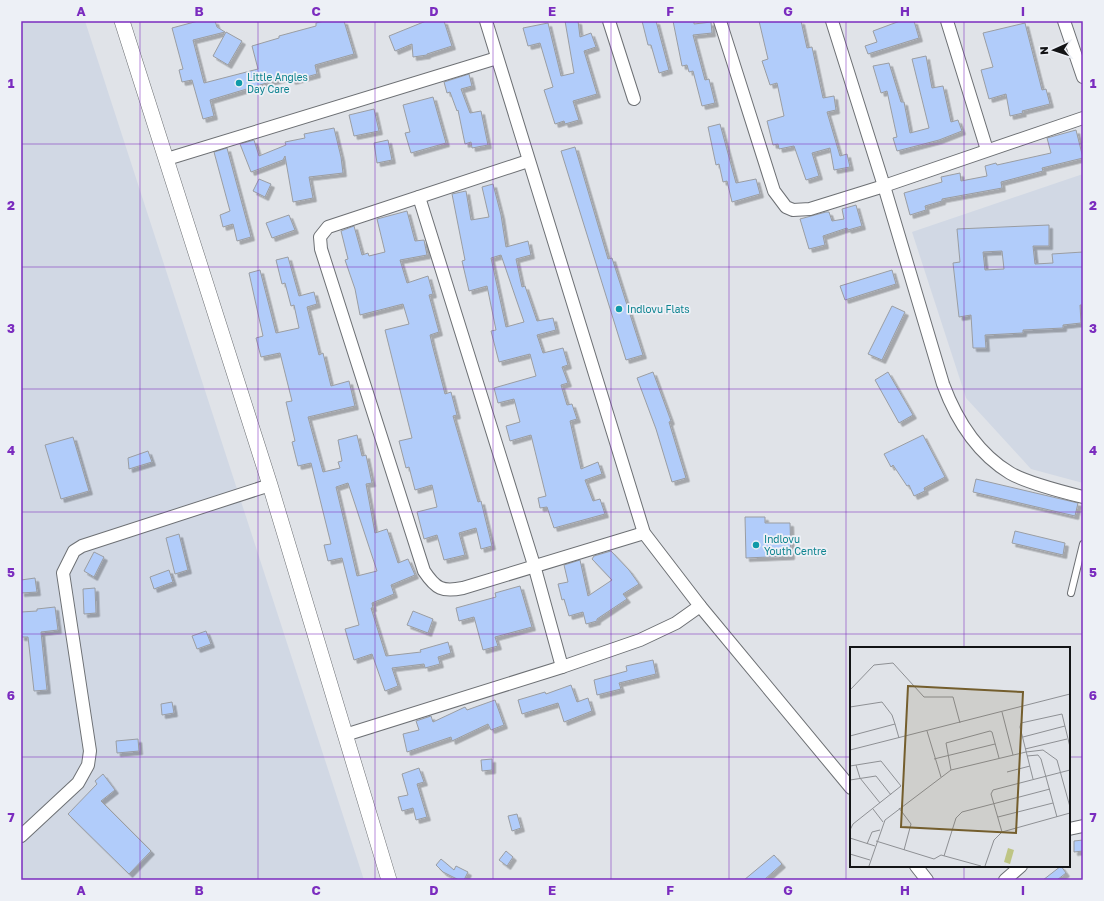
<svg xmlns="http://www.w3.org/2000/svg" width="1104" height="901" font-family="'Golos Text',sans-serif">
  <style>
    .built { fill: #d1d8e4 }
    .building { fill: #b1ccfa; stroke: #9a9da2; fill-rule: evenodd; filter: url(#shadow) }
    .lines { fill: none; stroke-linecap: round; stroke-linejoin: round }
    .service-casing { stroke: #6d7074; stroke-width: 8 }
    .minor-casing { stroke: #6d7074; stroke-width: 14 }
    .tertiary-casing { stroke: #6d7074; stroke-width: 16 }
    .service { stroke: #fff; stroke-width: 6 }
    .minor { stroke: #fff; stroke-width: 12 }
    .tertiary { stroke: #fff; stroke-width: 15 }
    .grid { fill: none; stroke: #7b2cbf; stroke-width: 1; stroke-opacity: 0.55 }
    .culture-dot { fill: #0f9aa8; stroke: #edf0f6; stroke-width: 1.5 }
    .labels { text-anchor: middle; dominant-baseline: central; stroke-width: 3.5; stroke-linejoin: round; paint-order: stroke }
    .culture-label { font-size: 10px; fill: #0d838f; stroke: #edf0f6; text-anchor: start }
    .inset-road { fill: none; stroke: #8e9094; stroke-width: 1 }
    .view { fill: #745e2d; fill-opacity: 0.15; stroke: #745e2d; stroke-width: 2 }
    .inset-edge { fill: none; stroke: #131416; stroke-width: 2 }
    .neatline { fill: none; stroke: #7b2cbf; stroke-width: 1.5 }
    .grid-label { font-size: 13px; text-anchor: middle; font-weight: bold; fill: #7b2cbf }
  </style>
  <defs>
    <filter id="shadow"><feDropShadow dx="3.5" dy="3.5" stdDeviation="0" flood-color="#0004"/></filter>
  </defs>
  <rect width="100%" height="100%" fill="#e0e3e8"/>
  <g class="built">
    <path d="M21,21H85L364,880H21Z"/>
    <path d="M1083,174V483L1031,469L966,398L912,232Z"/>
  </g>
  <g class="building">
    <path d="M198,21H215L217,27L225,32L193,40L204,83L258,69L252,46L279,38V36L316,26V23L324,21H344L354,54L315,65L317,74L292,81L290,76L210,100L214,116L203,119L192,80L182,82L179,70L183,69L172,28Z"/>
    <path d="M426,21H444L452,46L427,54V55L413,57L412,44L395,51L389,36Z"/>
    <path d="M565,21H578L580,37L591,33L596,47L584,51L597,94L573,101L579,120L565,124L564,121L555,124L544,90L553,87L540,43L528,46L523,28L548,23L561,76L574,73Z"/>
    <path d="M642,21H656L669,70L659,73L651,45H648Z"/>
    <path d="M673,21H694V24L711,22L712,33L693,35L705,80L709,79L715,103L702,106L693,71L689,72L687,65L682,66Z"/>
    <path d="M759,21H801L807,48L812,47L823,98L834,96L836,110L827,112L840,156L847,154L850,167L834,170L830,148L812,153L819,176L806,180L794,146L779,149L778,144L773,145L767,121L784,116L777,83L770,85L762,61L768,59Z"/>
    <path d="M900,21H914L919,38L868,54L865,46L877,42L873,31Z"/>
    <path d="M1025,23L1042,90L1046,89L1050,104L1022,111L1023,113L1010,116L1006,94L989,99L981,70L993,67L983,33Z"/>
    <path d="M226,32L242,41L228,65L213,56Z"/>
    <path d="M926,56L932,88L943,86L951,122L958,120L962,131L939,140L897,151L893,138L897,137L887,91L881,93L873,66L889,63L901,102H904L910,133L929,128L912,59Z"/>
    <path d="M469,74L472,86L461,89L470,113L481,111L488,145L472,148L471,142L465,144L458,110L457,111L450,92L447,93L444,82Z"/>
    <path d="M433,97L446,143L411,153L405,133L410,132L403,105Z"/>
    <path d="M374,109L379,131L354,136L349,115Z"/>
    <path d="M720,124L736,183L756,179L760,194L732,202L727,181L723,182L719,164L716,165L708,127Z"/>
    <path d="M334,128L341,157L343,173L309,177L313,198L293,202L285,156L283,160L251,172L240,144L254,140L259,156L286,145L285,142L305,138L304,134Z"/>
    <path d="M1076,130L1083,158L1042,168L1043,171L1001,182L1002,188L942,199V201L925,206L926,210L910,215L904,193L942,182L941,177L960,173L961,181L987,176L985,166L996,163L997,165L1051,153L1047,138Z"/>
    <path d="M388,140L392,160L377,163L374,143Z"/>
    <path d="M575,147L608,259L612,258L643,355L626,360L561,151Z"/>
    <path d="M227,148L251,237L237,241L233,224L223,227L220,215L230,211L214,152Z"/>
    <path d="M259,179L271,184L265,197L253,191Z"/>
    <path d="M493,184L501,215L506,247L528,241L531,255L516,259L522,287L525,286L537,321L553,318L556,330L537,335L543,353L563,348L568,365L562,367L568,383L561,385L567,405L572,404L577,419L570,421L581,469L598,462L602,474L585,480L593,501L600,499L605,514L554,528L547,507L540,508L538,498L546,496L531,435L510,441L506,426L520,422L514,399L498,403L494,388L536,376L530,354L499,362L491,331L496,330L487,286L469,291L462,261L465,260L452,194L466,191L471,220L489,217L482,187ZM501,255L524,322L506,327L491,258Z"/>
    <path d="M856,205L862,226L848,230L847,228L823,236L825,245L809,249L800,219L826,212H829L832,221L844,219L842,209Z"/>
    <path d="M407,211L415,241L424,240L427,255L400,260L407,283L428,276L433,294L429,295L439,332L430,335L432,344L445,394L451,392L457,415L453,416L478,502L481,501L492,546L481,549L476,528L459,533L465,555L444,560L437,535L424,539L417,512L437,507L432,485L415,490L409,467L406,468L399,441L412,438L385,330L409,324L403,304L360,315L355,289L345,260L348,259L341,231L354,226L362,255L368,253L369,256L385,252L377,219Z"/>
    <path d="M289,215L295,230L272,238L266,223Z"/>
    <path d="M1049,225V246H1033L1035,264L1053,263L1052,254L1083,252V305H1080L1081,323L1063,325V328L1023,330V333L985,335L986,348H973L971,315L959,317L953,263L960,262L957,229ZM1002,251L1004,269L985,270L983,252Z"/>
    <path d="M288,257L299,296L314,292L317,304L307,307L319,355L323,353L331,386L349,381L355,406L308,417L323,472L340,468L338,462L342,461L338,440L357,435L362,456L366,455L372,483L366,484L375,533L387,529L398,563L408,559L415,575L391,585L394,594L372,603L373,608H371L386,656L421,652L420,650L448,642L451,653L438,657L440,664L425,668L424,664L392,668L398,686L385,691L372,654L354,660L345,629L359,625L342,558L328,561L324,545L331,544L311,463L298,466L292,442L295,441L286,402L292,401L280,353L261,357L256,338L263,336L249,273L260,270L276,333L299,328L294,305L291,306L285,283L282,284L276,260ZM348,483L377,571L357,576L336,487Z"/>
    <path d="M892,270L896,284L845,300L840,286Z"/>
    <path d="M892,306L905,312L882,360L868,354Z"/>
    <path d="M653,372L671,421L669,422L686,478L672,482L656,429L637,378Z"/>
    <path d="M888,372L913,415L899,423L875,380Z"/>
    <path d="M923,435L945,477L924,488L925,491L914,496L909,485L907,486L893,465L891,467L884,454Z"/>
    <path d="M73,437L89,491L61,499L45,445Z"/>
    <path d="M148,451L152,462L129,469L128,458Z"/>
    <path d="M976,479L1078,503L1075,516L973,492Z"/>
    <path d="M745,517H765V523H790L791,556L746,558Z"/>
    <path d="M1015,531L1065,543L1063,555L1012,543Z"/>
    <path d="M179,534L188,570L175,574L166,538Z"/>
    <path d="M611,551L629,570L639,584L623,594L627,599L597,619V621L586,624L583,612L569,616L564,599L562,600L558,584L568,582L564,565L580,560L588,596L612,580L592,559L594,556Z"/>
    <path d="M94,552L104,557L94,577L84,571Z"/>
    <path d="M169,570L173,582L154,589L150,577Z"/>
    <path d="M35,578L37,592L21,593V580Z"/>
    <path d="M520,586L532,627L495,637L498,646L483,650L474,617L459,621L456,608L496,597L495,593Z"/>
    <path d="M95,588L96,613L84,614L83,589Z"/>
    <path d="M55,607L58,630L41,632L47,690L34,691L28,637H21V612L37,611V609Z"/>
    <path d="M413,611L433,619L428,633L407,625Z"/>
    <path d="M206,631L211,644L197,649L192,636Z"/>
    <path d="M653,660L656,674L619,683L621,689L597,695L594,680L627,671L626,666Z"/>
    <path d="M571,685L577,702L588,698L592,711L564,722L558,703L522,714L518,700L545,692L546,694Z"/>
    <path d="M495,700L504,725L491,730L488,724L452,741L451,737L407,752L403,734L419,730L416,721L431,716L433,722L465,707L467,710Z"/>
    <path d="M172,702L174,713L162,715L161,704Z"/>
    <path d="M138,739L139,751L117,753L116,741Z"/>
    <path d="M492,759V770L482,771L481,760Z"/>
    <path d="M419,768L424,782L417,784L427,817L416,820L413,808L402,811L398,797L408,795L402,774Z"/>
    <path d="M103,774L115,790L101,801L151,851L129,874L68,814L97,784L95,781Z"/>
    <path d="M517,814L521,828L512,831L508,816Z"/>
    <path d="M1083,840V851L1074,852V841Z"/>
    <path d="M506,851L513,857L507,866L499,860Z"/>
    <path d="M774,855L782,864L764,880H744Z"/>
    <path d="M441,859L454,870L456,866L468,872L464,880H459L443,872L436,865Z"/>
    <path d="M1061,866L1066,873L1057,880H1043Z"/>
  </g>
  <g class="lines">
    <g class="service-casing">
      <path id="service" d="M1071,593L1083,544"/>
    </g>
    <g class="minor-casing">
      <g id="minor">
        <path d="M486,21L644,533L700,606L851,788"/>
        <path d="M609,21L634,99"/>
        <path d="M720,21L774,191L786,207L793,210L810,209L884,186L1083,118"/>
        <path d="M832,21L884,186L943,384C956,419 977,453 1010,473C1027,483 1063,492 1083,497"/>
        <path d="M947,21L987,150"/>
        <path d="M1064,21L1083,77"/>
        <path d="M167,159L497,58"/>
        <path d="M528,161L328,227L320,237L321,249L424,571C436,589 442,592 463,588L644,533"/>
        <path d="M419,197L534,565L562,667"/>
        <path d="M345,735L562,667L640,640L676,623L700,606"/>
        <path d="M1069,829L1083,826"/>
        <path d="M21,836L78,783L88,765L90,751L63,573L74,551L82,546L270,485"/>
        <path d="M916,866L927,880"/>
        <path d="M1005,880L1021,866"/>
      </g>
    </g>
    <g class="tertiary-casing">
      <path id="tertiary" d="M122,21L270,485L389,880"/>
    </g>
    <use href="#service" class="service"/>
    <use href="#minor" class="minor"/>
    <use href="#tertiary" class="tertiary"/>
  </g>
  <path class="grid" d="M140,21V880M258,21V880M375,21V880M493,21V880M611,21V880M729,21V880M846,21V880M964,21V648M21,144H1083M21,267H1083M21,389H1083M21,512H1083M21,634H1083M21,757H851M1069,757H1083M964,866V880"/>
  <g class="culture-dot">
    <circle cx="239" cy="83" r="4"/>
    <circle cx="619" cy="309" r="4"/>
    <circle cx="756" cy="545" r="4"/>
  </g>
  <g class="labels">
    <g class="culture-label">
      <text x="247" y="77">Little Angles<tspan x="247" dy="12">Day Care</tspan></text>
      <text x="627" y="309">Indlovu Flats</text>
      <text x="764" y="539">Indlovu<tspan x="764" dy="12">Youth Centre</tspan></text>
    </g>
  </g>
  <g transform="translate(850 647)">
    <rect width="220" height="220" fill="#e0e3e8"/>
    <path d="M158,201L164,203L160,217L154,215Z" fill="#bec584"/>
    <path class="inset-road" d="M0,43L24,18L43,16L74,50H103L110,76M0,60L32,55L42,68L45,77M152,65L163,108M77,84L91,130M0,89L45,77L49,91M173,90L215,79M175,102L217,92M0,103L220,47M177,109L188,108L191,112L207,170M84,112L145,97M6,118L10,131L30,156M0,119L31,114L51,139L3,177L0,183M101,123L96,96L140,84L142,85L149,111M157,125L180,119M183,132L170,80L171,76L212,67L220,100M0,133L26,129L41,148M49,161L61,177L54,203M23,162L33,175M148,170L203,156M152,185L141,147L143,143L220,123M0,191L25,199M26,194L84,212L91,208L131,219M17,197L22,185L30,183M0,207L20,213M94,209L106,171L112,165L200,142M19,219L35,173L101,123L176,105L193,103L207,113L220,160M135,219L144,193L152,185L220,166"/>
    <path class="view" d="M58,39L173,45L166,186L51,180Z"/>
    <rect width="220" height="220" class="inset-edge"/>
  </g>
  <rect width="1104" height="901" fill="none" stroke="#edf0f6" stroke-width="44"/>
  <g transform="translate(1054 50) rotate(267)" stroke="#edf0f6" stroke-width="3" paint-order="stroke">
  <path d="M0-3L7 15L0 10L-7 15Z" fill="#131416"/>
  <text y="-6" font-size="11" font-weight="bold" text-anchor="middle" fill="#131416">N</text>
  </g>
  <rect x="22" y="22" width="1060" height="857" class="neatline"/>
  <g class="grid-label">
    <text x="81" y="16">A</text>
    <text x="199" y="16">B</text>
    <text x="316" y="16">C</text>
    <text x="434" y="16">D</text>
    <text x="552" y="16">E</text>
    <text x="670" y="16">F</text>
    <text x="788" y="16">G</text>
    <text x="905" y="16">H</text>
    <text x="1023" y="16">I</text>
    <text x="11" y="88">1</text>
    <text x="1093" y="88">1</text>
    <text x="11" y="210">2</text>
    <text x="1093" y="210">2</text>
    <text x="11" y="333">3</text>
    <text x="1093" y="333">3</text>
    <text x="11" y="455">4</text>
    <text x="1093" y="455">4</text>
    <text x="11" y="577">5</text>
    <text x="1093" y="577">5</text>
    <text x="11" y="700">6</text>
    <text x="1093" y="700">6</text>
    <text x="11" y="822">7</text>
    <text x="1093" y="822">7</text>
    <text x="81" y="895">A</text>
    <text x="199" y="895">B</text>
    <text x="316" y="895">C</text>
    <text x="434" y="895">D</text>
    <text x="552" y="895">E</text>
    <text x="670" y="895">F</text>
    <text x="788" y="895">G</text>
    <text x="905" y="895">H</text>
    <text x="1023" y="895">I</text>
  </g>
</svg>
